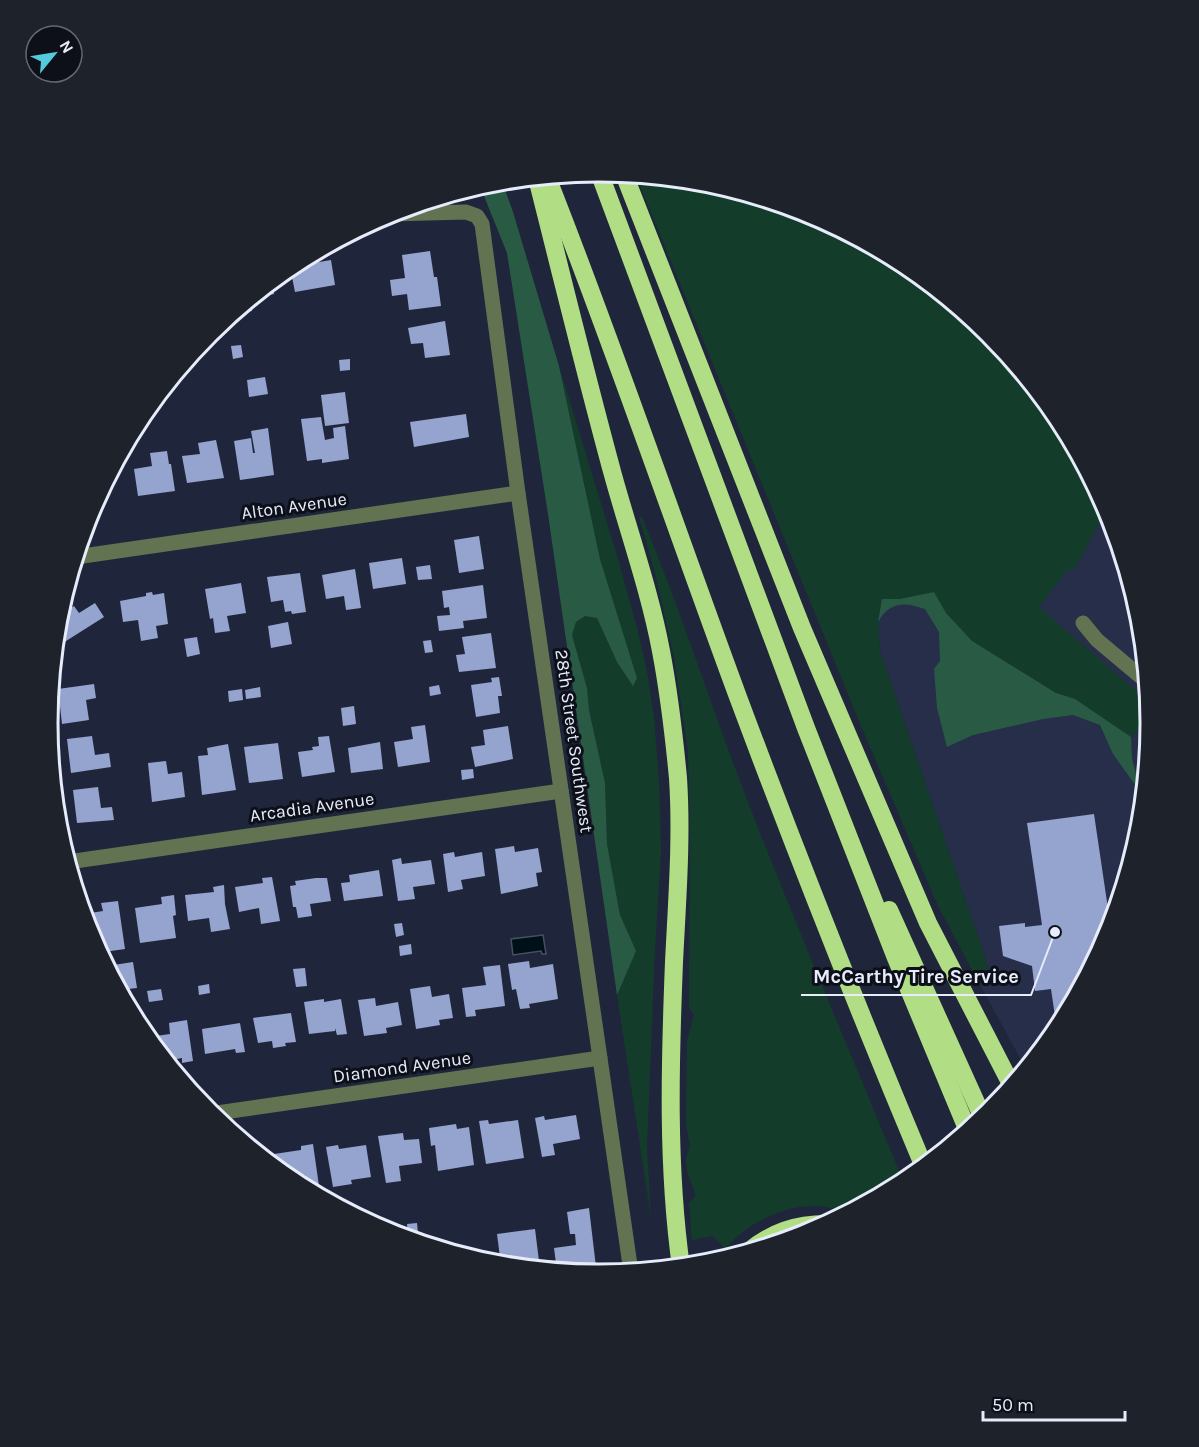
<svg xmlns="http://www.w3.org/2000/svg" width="1199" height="1447" font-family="Karla,sans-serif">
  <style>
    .built { fill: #262e4a }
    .green { fill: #143c2a }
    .forest { fill: #295b44 }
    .water { fill: #00101b; stroke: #45525e; stroke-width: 1.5 }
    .building { fill: #95a3cf }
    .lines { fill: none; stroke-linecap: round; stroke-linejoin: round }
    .minor { stroke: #617350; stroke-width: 15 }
    .highway { stroke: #b1de84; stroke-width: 18 }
    .labels { text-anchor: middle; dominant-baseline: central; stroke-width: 6; stroke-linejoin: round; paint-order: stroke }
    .street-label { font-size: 18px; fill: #e7ecfb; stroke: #0d1019 }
    .rim { fill: none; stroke: #e7ecfb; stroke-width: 3 }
    .leader { fill: none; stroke: #e7ecfb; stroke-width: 2 }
    .callout-dot { fill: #e7ecfb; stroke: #0d1019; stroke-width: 2 }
    .callout-label { font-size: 20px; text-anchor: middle; font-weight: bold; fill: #e7ecfb; stroke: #0d1019; stroke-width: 6; stroke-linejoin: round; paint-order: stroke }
  </style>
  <rect width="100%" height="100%" fill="#1f263c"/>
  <path class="built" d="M707,183L811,214L906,265L990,334L1058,417L1109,513L1140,616L1151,724L1140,831L1109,935L1058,1030L1026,1069L979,983L991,982L984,954L880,651L878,622Z"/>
  <g class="green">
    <path d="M636,176L707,183L811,214L906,265L990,334L1058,417L1107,508L1076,567L1066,572L1039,607L1149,702L1151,719L1131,737L1075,699L1056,693L972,641L946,613L933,592L900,599H882L878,622L880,651L984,954L991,982L979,983L938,906L861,726Z"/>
    <path d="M559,366L618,559L637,628L647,671L654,718L659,780L661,852L655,947L647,1148L651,1217L617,995L635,951L620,915L607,844L605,783L589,710L587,688L572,635L576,622L585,616L597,618L617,662L633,685L637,678L600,559Z"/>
    <path d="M639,517H642C682,613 713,713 751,810C800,935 853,1059 904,1183C890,1190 868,1205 855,1209C848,1211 823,1206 814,1206C780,1206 746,1224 725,1249L713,1236L692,1240L689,1203L696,1196L687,1172L686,1159L690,1147L686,1123L687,1041L694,1015L689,1007L690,830L688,752L674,657L655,573Z"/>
  </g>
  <g class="forest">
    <path d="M502,182L513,212L559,366L600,559L637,678L633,686L617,662L597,618L585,616L576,622L572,635L587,688L589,710L605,783L607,844L620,915L636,951L617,995L548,514L507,253L480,186Z"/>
    <path d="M934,592L946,613L972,641L1056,693L1075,699L1131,737L1132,759L1141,793L1113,754L1100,725L1073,715L1043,719L973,735L947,747L937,708L934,669L940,661L939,632L925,609C904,602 890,601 878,622L882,599H900Z"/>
  </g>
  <path class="water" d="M543,935L546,954H542L541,951L513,955L511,939Z"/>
  <g class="building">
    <path d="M430,251L434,277H437L441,306L409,310L407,294L392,296L390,280L405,278L402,255Z"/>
    <path d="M331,260L335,285L295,292L290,267Z"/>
    <path d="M273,282L274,294L253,298Z"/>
    <path d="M251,300L252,311L237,313L236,311Z"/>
    <path d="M445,321L450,355L425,358L423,343L411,344L408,328Z"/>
    <path d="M241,345L243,357L233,359L231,346Z"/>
    <path d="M350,359V370L340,371L339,360Z"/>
    <path d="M265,377L268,394L249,397L247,380Z"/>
    <path d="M345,392L349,423L325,426L321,395Z"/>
    <path d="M466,414L469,437L414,447L410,422Z"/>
    <path d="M321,417L325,440L334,438L333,428L345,426L349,459L322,463V459L307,461L301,419Z"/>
    <path d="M268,428L274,475L240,480L234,441L251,438L253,453H255L251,431Z"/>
    <path d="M216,440L224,478L187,483L182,456L200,454L198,443Z"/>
    <path d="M167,451L169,464H171L175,491L138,496L134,469L152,466L150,453Z"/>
    <path d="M479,536L484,569L459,573L454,540Z"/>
    <path d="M402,558L406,584L373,589L369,563Z"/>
    <path d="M430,565L432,579L418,580L416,567Z"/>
    <path d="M355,569L361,608L346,610L344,596L326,599L322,575Z"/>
    <path d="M300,573L306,612L292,614L291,611L285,612L283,600L271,602L267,577Z"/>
    <path d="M241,583L246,613L227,616L230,631L215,633L213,618L210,619L205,589Z"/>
    <path d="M483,585L487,618L463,621L464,628L439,631L437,616L450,615L449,607L444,608L442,591Z"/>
    <path d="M152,592L153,595L164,593L168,624L156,626L158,638L141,641L138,620L123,622L120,601L146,596V593Z"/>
    <path d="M95,603L104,617L55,648L59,616L74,606L79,613Z"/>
    <path d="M288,622L292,644L271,648L268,626Z"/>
    <path d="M491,633L496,668L459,672L456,655L465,654L462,637Z"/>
    <path d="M197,637L200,654L187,657L184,639Z"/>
    <path d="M431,640L433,652L425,653L423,641Z"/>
    <path d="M499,677L502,696H498L500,713L476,717L471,685L492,682L491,678Z"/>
    <path d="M94,684L96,698L86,700L89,720L62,724L58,689Z"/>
    <path d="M439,685L441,694L430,696L429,687Z"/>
    <path d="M260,687L261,697L246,699L245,690Z"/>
    <path d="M242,689L243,700L229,702L228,691Z"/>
    <path d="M354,706L356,724L343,726L341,708Z"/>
    <path d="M425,725L430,762L398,767L394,742L413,739L411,727Z"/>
    <path d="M508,726L513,759L475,767L471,747L485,745L483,730Z"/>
    <path d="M92,736L95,755L109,753L111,767L71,773L67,739Z"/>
    <path d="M329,736L335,772L302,777L298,752L313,750L312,747L319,746L318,737Z"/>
    <path d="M380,742L383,769L351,773L348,748Z"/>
    <path d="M278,743L283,779L249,783L244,747Z"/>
    <path d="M228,744L236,790L202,795L198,756L208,755L207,748Z"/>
    <path d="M166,761L168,774L182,772L185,797L152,802L148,763Z"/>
    <path d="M473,769L474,778L462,780L461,770Z"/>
    <path d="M98,787L101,808L112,807L114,820L77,823L73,790Z"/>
    <path d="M1094,814L1111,929L1058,1030L1043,1048L1041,1032L1057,1030L1051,989L1035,991L1032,966L1003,956L999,926L1025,923V927L1042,925L1027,823Z"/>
    <path d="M514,846L515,852L538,848L542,872L536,873L538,886L501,894L495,849Z"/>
    <path d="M454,852L455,857L482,852L485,876L461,880L463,889L448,892L443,854Z"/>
    <path d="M401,858L402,864L431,860L435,884L413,887L415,899L398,901L392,860Z"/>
    <path d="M379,870L383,896L344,901L341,883L350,882L349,875Z"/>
    <path d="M272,877L280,921L261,924L259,908L239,912L235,887L263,883L262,878Z"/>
    <path d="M316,878H327L331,901L310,904L312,916L298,918L296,907H293L290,886L296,885L295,881Z"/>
    <path d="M224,885L225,904L230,929L211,932L209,918L188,921L185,895L214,892L213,887Z"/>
    <path d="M174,895L176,915L173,916L176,938L140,943L135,908L162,904L161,897Z"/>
    <path d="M118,901L125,949L104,952L101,936L92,938L84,914L103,911L101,903Z"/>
    <path d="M402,923L404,935L396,937L394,924Z"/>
    <path d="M411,944L412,954L400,956L399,946Z"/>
    <path d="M529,961L530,968L553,964L558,999L529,1004L530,1008L520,1009L516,989L512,990L508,964Z"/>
    <path d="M133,962L137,988L120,990L107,966Z"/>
    <path d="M500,965L505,1006L475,1010L476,1016L466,1017L462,988L486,985L483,967Z"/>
    <path d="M305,968L307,986L296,987L293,969Z"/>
    <path d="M209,984L210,993L199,995L198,986Z"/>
    <path d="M430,986L432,997L449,994L453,1018L439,1020L440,1025L416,1029L410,989Z"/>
    <path d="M161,989L163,1000L149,1002L147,991Z"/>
    <path d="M375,998L376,1006L398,1002L402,1025L386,1028L387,1033L364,1036L358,1000Z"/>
    <path d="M324,999V1002L341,999L347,1034L337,1035L335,1028V1031L309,1034L304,1002Z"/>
    <path d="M291,1013L296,1042L285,1043L286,1046L273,1048L272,1041L258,1043L253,1018Z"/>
    <path d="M187,1020L193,1061L182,1063V1058L166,1061L149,1037L170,1034L169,1023Z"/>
    <path d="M240,1023L245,1052L236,1053L235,1049L205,1054L202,1029Z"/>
    <path d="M576,1115L580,1139L553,1144L555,1155L542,1157L535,1118L544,1116L545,1120Z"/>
    <path d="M488,1120L489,1124L518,1120L524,1158L486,1164L479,1121Z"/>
    <path d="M456,1124L457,1129L469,1127L474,1165L438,1171L435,1145L431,1146L429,1128Z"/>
    <path d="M403,1133L404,1140L419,1139L422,1163L399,1166L401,1181L386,1183L378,1136Z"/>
    <path d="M313,1144L319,1186L307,1188L305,1175L288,1178L276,1168L274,1154L301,1150V1146Z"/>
    <path d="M338,1145L339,1149L366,1145L371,1177L351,1180L352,1184L333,1187L326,1147Z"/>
    <path d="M589,1208L596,1267L568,1272L557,1271L554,1248L576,1245L575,1234H570L567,1212Z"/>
    <path d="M417,1223L418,1233L408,1234L407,1224Z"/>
    <path d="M535,1229L540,1269L501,1265L497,1234Z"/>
  </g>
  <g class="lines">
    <g class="minor">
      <path d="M390,214L466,212L477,216L482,224L518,493L631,1272"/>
      <path d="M76,557L518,493"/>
      <path d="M1083,623L1097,640L1147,682"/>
      <path d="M68,862L561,791"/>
      <path d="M210,1114L600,1058"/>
    </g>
    <g class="highway">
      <path d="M599,172L806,728L896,958L968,1131"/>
      <path d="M624,174L802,628L928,923L1012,1086"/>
      <path d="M547,177C615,349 674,524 738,697C797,855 859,1012 924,1167"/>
      <path d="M537,178C562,277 586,376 613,475C629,533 650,592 661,651C669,693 674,736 678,778C682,839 677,901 674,962C670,1063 667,1166 681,1267"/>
      <path d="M889,910L983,1118"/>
      <path d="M748,1252C772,1232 796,1224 827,1224"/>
    </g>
  </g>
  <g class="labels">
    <g class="street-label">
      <text transform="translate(294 506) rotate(-8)">Alton Avenue</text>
      <text transform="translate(574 741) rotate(82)">28th Street Southwest</text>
      <text transform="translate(312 807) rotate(-8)">Arcadia Avenue</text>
      <text transform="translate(402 1067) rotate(-8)">Diamond Avenue</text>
    </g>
  </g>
  <path d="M0 0H1199V1447H0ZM58 723a541 541 0 1 1 1082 0a541 541 0 1 1-1082 0Z" fill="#1e222b" fill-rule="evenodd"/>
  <path class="rim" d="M58 723a541 541 0 1 1 1082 0a541 541 0 1 1-1082 0Z"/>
  <path class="leader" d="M1055 932L1031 995H801"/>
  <circle class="callout-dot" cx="1055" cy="932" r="6"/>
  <g class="callout-label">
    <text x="916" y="983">McCarthy Tire Service</text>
  </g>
  <g transform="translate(54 54) rotate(60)"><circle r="28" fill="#0d1019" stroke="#646873" stroke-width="1.5"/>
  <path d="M0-4.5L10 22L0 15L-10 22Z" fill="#54cadd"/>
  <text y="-9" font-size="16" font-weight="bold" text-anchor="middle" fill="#e7ecfb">N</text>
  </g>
  <path d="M983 1411v9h142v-9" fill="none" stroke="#e7ecfb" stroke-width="3"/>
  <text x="992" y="1411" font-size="18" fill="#e7ecfb" stroke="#0d1019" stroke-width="4.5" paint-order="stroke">50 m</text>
</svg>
